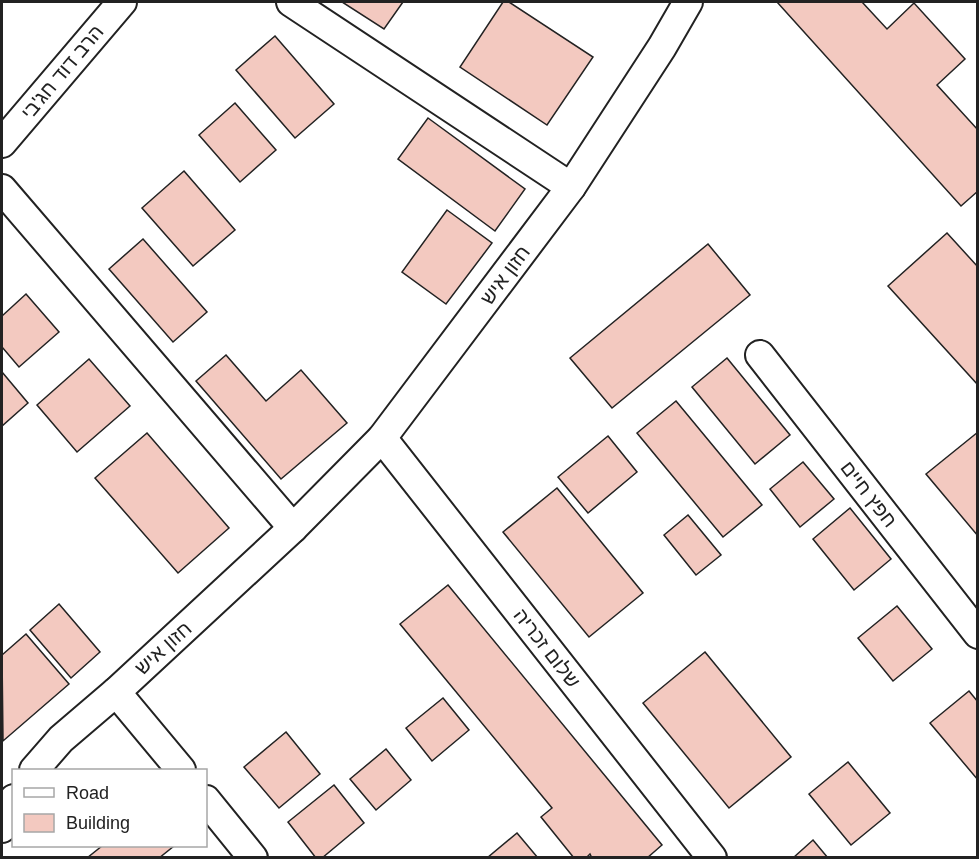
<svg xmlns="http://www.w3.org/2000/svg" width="979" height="859" font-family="Arial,'Noto Sans Hebrew',sans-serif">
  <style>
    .building { fill: #f3c9c0; stroke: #222; stroke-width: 1.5 }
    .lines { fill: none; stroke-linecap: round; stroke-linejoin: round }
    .street-casing { stroke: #222; stroke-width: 32 }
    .street { stroke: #fff; stroke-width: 28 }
    .labels { text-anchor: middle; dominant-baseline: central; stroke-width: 4.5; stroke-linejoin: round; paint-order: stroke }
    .street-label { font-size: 20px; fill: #222; stroke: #fff }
  </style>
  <rect width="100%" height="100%" fill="#fff"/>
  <g class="building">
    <path d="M342,2H403L384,29Z"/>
    <path d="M503,2H509L593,57L547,125L460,67Z"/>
    <path d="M777,2H862L887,29L914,3L965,59L937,85L978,130V191L961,206Z"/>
    <path d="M275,36L334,104L295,138L236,70Z"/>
    <path d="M235,103L276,150L240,182L199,135Z"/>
    <path d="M428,118L525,189L495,231L398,159Z"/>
    <path d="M184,171L235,230L193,266L142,208Z"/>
    <path d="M447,210L492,243L446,304L402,272Z"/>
    <path d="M947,233L978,267V385L888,286Z"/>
    <path d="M143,239L207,312L173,342L109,269Z"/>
    <path d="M708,244L750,295L612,408L570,358Z"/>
    <path d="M26,294L59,332L19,367L2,347V316Z"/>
    <path d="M226,355L266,401L301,370L347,423L281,479L196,381Z"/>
    <path d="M727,358L790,435L755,464L692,387Z"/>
    <path d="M89,359L130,406L77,452L37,405Z"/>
    <path d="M2,372L28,403L2,426Z"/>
    <path d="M676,401L762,505L723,537L637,433Z"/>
    <path d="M978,432V536L926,474Z"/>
    <path d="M147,433L229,528L178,573L95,478Z"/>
    <path d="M608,436L637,472L588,513L558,477Z"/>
    <path d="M803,462L834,499L800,527L770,489Z"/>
    <path d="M557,488L643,593L589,637L503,532Z"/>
    <path d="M850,508L891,559L854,590L813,539Z"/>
    <path d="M688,515L721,555L696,575L664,535Z"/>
    <path d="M448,585L662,845L647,858H592L590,854L586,858H574L541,817L552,808L400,624Z"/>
    <path d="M59,604L100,652L71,678L30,630Z"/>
    <path d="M897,606L932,649L893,681L858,638Z"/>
    <path d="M26,634L69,684L3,741L2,655Z"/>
    <path d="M705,652L791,757L729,808L643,703Z"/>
    <path d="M969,691L978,702V780L930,723Z"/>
    <path d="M443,698L469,730L432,761L406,728Z"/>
    <path d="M286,732L320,774L279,808L244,767Z"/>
    <path d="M386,749L411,780L376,810L350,779Z"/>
    <path d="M848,762L890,813L851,845L809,794Z"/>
    <path d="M334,785L364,823L322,858H316L288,822Z"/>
    <path d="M517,833L538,858H487Z"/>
    <path d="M813,840L828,858H793Z"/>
    <path d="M102,846H174L159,858H87Z"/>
  </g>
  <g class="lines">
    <g class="street-casing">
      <g id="street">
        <path d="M291,2L571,187"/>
        <path d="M2,143L122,2"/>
        <path d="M2,189L293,528"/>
        <path d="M760,355L978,634"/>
        <path d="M382,438L712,858"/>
        <path d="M116,692L181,770"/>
        <path d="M34,770L61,739L116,692L293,528L382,438L571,187L662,47L688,2"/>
        <path d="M206,800L253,858"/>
        <path d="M2,828L14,799"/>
      </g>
    </g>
    <use href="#street" class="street"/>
  </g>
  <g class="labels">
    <g class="street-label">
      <text transform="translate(62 72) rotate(-50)">הרב דוד חג'בי</text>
      <text transform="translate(505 275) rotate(-53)">חזון איש</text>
      <text transform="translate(869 494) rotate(52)">חפץ חיים</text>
      <text transform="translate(163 648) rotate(-42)">חזון איש</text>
      <text transform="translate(547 648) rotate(52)">שלום זכריה</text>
    </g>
  </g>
  <rect width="979" height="859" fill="none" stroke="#222222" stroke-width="6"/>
  <rect x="12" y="769" width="195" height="78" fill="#ffffff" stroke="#a7a7a7" stroke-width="1.5"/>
  <rect x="24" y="788" width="30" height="9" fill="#ffffff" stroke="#a7a7a7" stroke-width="1.5"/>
  <text x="66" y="799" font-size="18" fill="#222222">Road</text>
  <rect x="24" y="814" width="30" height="18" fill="#f3c9c0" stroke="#a7a7a7" stroke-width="1.5"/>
  <text x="66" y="829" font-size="18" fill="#222222">Building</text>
</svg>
